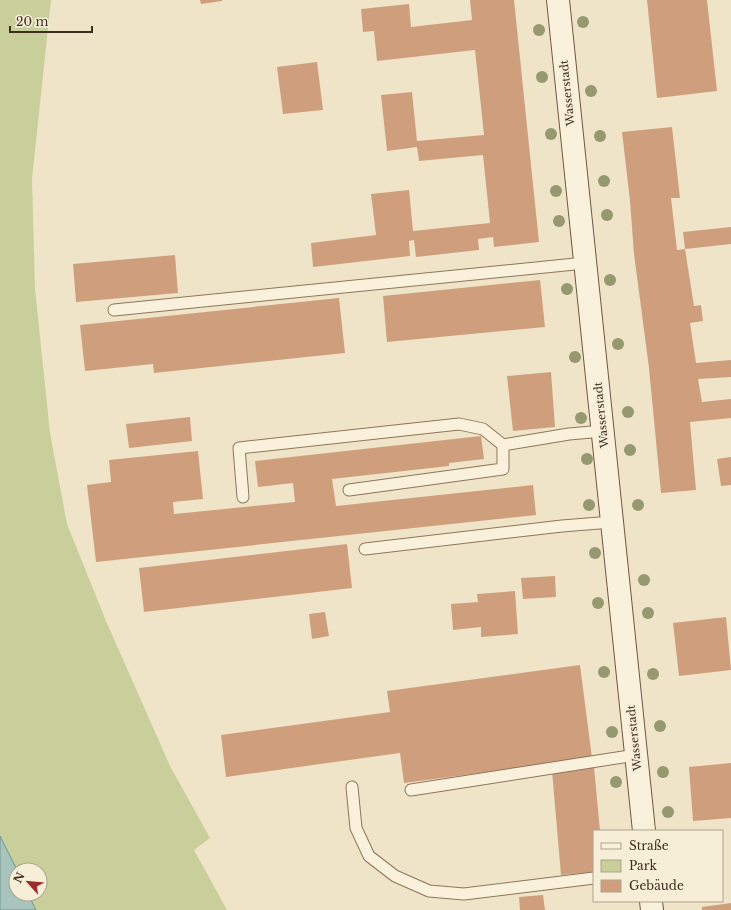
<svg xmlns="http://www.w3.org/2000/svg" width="731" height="910" font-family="'Libre Baskerville',serif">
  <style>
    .green { fill: #c9cf9b }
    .water { fill: #a9c4bc; stroke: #6f938a }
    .building { fill: #cf9f7d }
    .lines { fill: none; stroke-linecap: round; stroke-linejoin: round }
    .service-casing { stroke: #8d765c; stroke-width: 13 }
    .secondary-casing { stroke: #6f573f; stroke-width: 24 }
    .service { stroke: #faf1dc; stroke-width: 11 }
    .secondary { stroke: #faf1dc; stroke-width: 22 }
    .tree { fill: #96986f }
    .labels { text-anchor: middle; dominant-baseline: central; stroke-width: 4; stroke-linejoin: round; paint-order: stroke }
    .street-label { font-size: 11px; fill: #3d2e20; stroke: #f7eed8 }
  </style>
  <rect width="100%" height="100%" fill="#f0e4c8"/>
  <path class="green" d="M0,0H51L32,179L35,289L50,433L67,524L106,621L170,766L210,838L194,850L227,910H36L28,894H40V870H17L0,836Z"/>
  <path class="water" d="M0,836L17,870L16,894H28L36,910H0Z"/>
  <g class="building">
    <path d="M200,0H222V1L201,4Z"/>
    <path d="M470,0H514L539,242L494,247L493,237L478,239L479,250L416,257L414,240L409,241L410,256L313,267L311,243L376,235L371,194L409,190L413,231L490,223L483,155L419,161L417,147L387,151L381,95L412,92L417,141L484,135L475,50L377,61L374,31L363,32L361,9L409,4L411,27L472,20Z"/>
    <path d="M647,0H707L717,91L657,98Z"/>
    <path d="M317,62L323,110L283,114L277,67Z"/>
    <path d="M672,127L680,198H671L677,250L685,249L694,306L701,305L703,321L690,323L696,363L731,360V377L698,379L702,402L731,399V418L690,422L696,490L661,493L649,368L634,254L630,201L622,132Z"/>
    <path d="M731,227V244L685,249L683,232Z"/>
    <path d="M175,255L178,293L76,302L73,264Z"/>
    <path d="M540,280L545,327L387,342L383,296Z"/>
    <path d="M339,298L345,353L154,373L153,364L85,371L80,325Z"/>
    <path d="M551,372L555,427L513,431L507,376Z"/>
    <path d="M190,417L192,441L129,448L126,424Z"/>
    <path d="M481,436L484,459L449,463V466L332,479L336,506L533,485L536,515L96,562L87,485L111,482L109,460L198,451L203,499L173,502L174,514L295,502L293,483L258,487L255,461Z"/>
    <path d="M731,457V485L721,486L717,459Z"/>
    <path d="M347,544L352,588L144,612L139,568Z"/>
    <path d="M555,576L556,597L523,599L521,578Z"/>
    <path d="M515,591L518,634L481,637V627L453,630L451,604L478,602L477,594Z"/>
    <path d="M325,612L329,636L312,639L309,614Z"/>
    <path d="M726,617L731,670L679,676L673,623Z"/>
    <path d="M580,665L592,758L404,783L400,753L226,777L221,735L390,712L387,691Z"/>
    <path d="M731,763V818L693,821L689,767Z"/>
    <path d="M594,767L600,831H594V872L561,875L552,771Z"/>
    <path d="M543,895L545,910H520L519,897Z"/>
    <path d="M731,903V910H702V907Z"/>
  </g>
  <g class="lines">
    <g class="service-casing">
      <g id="service">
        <path d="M114,310L585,263"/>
        <path d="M349,490L503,469V445L569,434L603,431"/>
        <path d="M243,497L239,448L459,424L483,429L503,445"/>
        <path d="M365,549L562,526L612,522"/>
        <path d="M352,787L356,828L369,856L395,876L429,891L464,894L594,878"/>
        <path d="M411,790L636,755"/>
      </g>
    </g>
    <g class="secondary-casing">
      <g id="secondary">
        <path d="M558,0L644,831"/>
        <path d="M651,901L652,910"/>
      </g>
    </g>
    <use href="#service" class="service"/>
    <use href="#secondary" class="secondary"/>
  </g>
  <g class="tree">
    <circle cx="583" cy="22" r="6"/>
    <circle cx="539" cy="30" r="6"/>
    <circle cx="542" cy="77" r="6"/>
    <circle cx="591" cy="91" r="6"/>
    <circle cx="551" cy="134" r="6"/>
    <circle cx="600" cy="136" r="6"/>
    <circle cx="604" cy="181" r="6"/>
    <circle cx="556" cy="191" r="6"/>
    <circle cx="607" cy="215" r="6"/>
    <circle cx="559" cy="221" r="6"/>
    <circle cx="610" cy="280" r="6"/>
    <circle cx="567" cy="289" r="6"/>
    <circle cx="618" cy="344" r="6"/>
    <circle cx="575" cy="357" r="6"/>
    <circle cx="628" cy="412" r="6"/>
    <circle cx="581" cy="418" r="6"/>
    <circle cx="630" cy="450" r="6"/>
    <circle cx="587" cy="459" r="6"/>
    <circle cx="589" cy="505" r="6"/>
    <circle cx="638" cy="505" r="6"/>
    <circle cx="595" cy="553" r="6"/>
    <circle cx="644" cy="580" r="6"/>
    <circle cx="598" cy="603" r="6"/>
    <circle cx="648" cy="613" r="6"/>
    <circle cx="604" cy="672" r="6"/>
    <circle cx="653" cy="674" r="6"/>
    <circle cx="660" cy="726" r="6"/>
    <circle cx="612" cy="732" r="6"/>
    <circle cx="663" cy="772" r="6"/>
    <circle cx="616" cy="782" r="6"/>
    <circle cx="668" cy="812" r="6"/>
  </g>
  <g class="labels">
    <g class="street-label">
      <text transform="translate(567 93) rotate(-96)">Wasserstadt</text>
      <text transform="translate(601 415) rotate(-96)">Wasserstadt</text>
      <text transform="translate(634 738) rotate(-96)">Wasserstadt</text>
    </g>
  </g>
  <rect x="593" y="830" width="130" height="72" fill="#f7eed8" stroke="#ada18e"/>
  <rect x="601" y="843" width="20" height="6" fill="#faf1dc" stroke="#ada18e"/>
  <text x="629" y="850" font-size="12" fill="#3d2e20">Straße</text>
  <rect x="601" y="860" width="20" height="12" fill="#c9cf9b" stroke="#ada18e"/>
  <text x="629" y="870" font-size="12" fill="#3d2e20">Park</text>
  <rect x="601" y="880" width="20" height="12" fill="#cf9f7d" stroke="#ada18e"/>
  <text x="629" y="890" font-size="12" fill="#3d2e20">Gebäude</text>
  <g transform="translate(28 882) rotate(297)"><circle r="19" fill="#f7eed8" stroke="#ada18e"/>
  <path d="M0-3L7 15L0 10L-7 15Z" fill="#9e2a2b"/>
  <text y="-6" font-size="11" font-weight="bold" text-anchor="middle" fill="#3d2e20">N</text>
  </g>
  <path d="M10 26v6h82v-6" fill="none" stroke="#3d2e20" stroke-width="2"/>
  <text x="16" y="26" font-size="12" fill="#3d2e20" stroke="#f7eed8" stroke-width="3" paint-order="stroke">20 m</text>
</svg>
